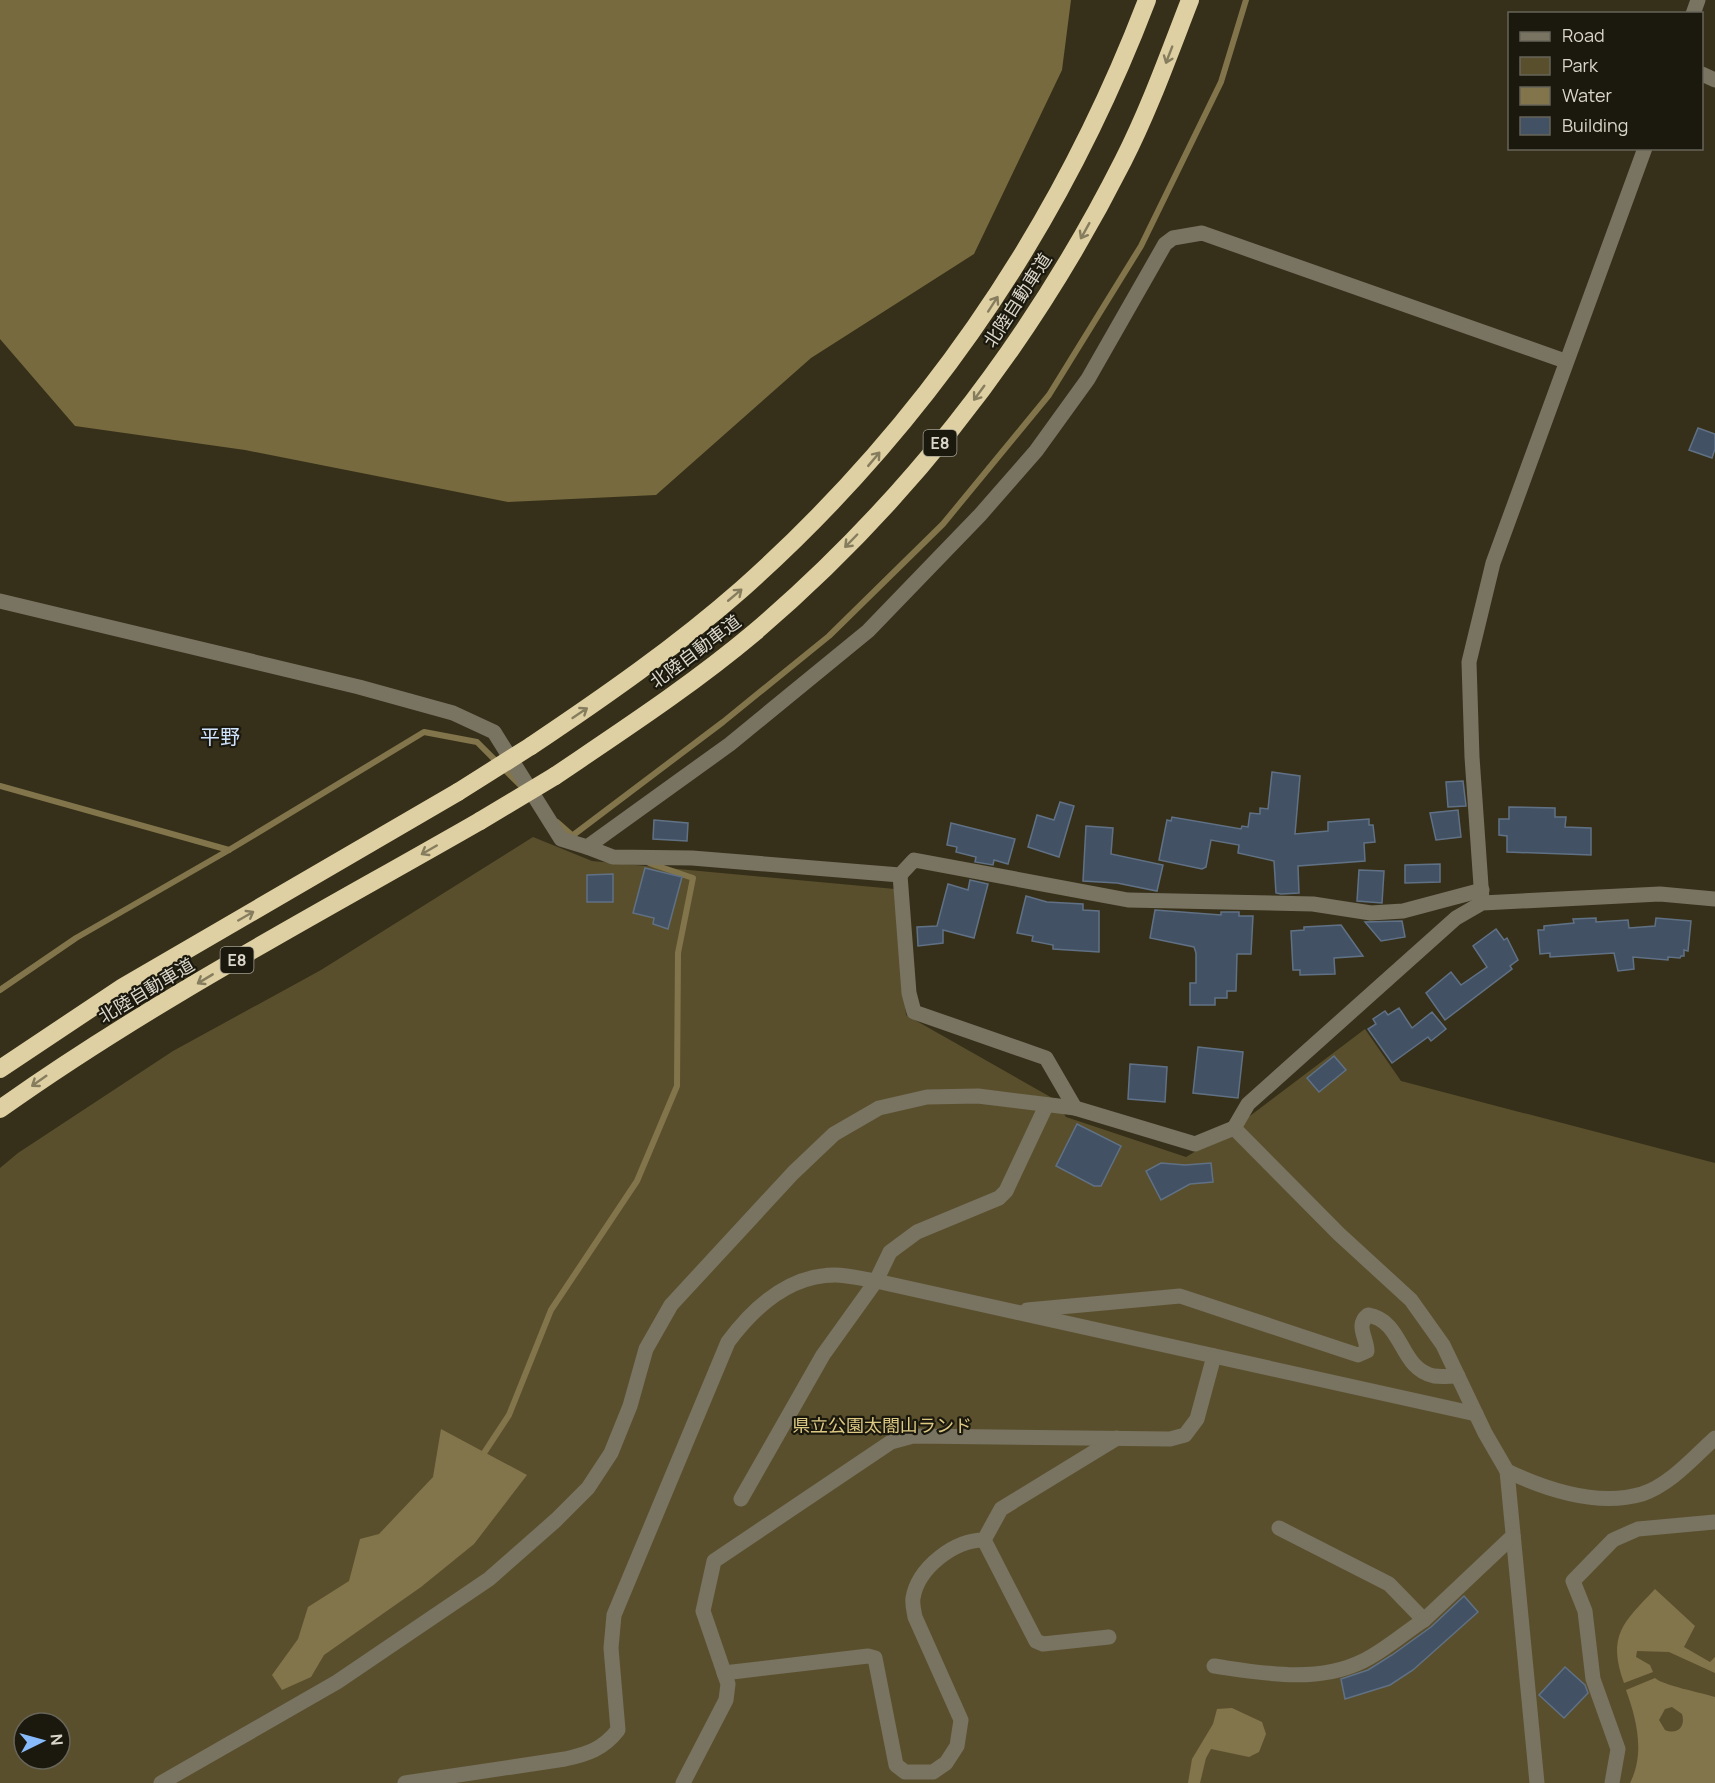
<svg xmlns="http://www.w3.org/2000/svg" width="1715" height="1783" font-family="Manrope,'Noto Sans JP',sans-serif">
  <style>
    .green { fill: #5a4f2c; fill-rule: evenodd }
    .forest { fill: #776a3f }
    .water { fill: #82754b; fill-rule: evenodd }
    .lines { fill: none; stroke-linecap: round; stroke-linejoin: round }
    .stream { stroke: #82754b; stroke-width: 6 }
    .building { fill: #425164; stroke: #617185; stroke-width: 1.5 }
    .minor { stroke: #797361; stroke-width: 15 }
    .highway { stroke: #ded0a2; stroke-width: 18 }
    .highway-bridge { stroke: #ded0a2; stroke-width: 18 }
    .oneway { stroke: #867d5f }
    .labels { text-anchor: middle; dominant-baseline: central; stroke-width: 4.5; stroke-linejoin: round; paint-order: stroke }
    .shield { fill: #1b180e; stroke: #a19d91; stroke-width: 1.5 }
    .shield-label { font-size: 16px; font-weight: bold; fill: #dad6c9 }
    .street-label { font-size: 18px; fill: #dad6c9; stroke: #1b180e }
    .park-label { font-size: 18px; fill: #dec983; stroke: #1b180e }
    .neighbourhood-label { font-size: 20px; fill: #d1e4fd; stroke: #1b180e }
  </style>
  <rect width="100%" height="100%" fill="#36301a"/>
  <path class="green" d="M533,837L592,861L895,889L906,1015L1054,1099L1066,1117L1186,1157L1234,1128L1365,1029L1401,1081L1715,1163V1783H0V1168L18,1153L173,1051L321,970ZM24,1723H60V1759H24Z"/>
  <path class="forest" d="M0,0H1071L1062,70L974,254L811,358L656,495L508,502L245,450L75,426L0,339Z"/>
  <g class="water">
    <path d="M441,1429L527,1475L474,1544L421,1587L324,1655L311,1677L282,1690L272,1675L298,1639L308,1607L349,1581L360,1539L379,1534L433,1477Z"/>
    <path d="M1655,1589L1695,1626L1684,1647L1710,1662L1715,1657V1673L1669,1652L1637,1651L1636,1657L1650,1665L1653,1672L1624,1683C1607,1635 1623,1623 1655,1589Z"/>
    <path d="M1655,1678C1662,1685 1702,1693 1715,1697V1783H1630C1645,1754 1637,1720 1626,1690ZM1672,1707L1682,1714C1686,1727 1677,1735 1665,1730L1659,1720L1665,1709Z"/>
    <path d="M1232,1708L1262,1722L1266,1734L1259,1752L1249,1757L1211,1749L1206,1758L1200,1783H1188L1192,1759L1213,1724L1217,1709Z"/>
  </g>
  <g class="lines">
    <g class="stream">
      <path d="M0,786L229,850"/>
      <path d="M557,822L574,837"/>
      <path d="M572,836L723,722L829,636L943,524L1049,395L1141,246L1221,82L1246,0"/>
      <path d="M0,990L76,938L229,850L424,732L477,742L520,785"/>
      <path d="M484,1453L509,1415L551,1310L637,1181L677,1086L678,953L693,878L649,863"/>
    </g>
  </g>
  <g class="building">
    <path d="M1698,428L1715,434V449L1712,458L1689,450Z"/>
    <path d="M1272,772L1300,776L1295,834L1328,831V822L1369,819V825H1373L1375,842L1364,843L1365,861L1298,866L1299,893L1281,894L1276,893L1274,861L1238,853L1239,845L1211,840L1206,867L1202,869L1159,860L1167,820L1171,821L1172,817L1241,829L1242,826L1248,827L1250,813L1260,814V808L1268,809Z"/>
    <path d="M1463,781L1466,806L1448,807L1446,782Z"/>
    <path d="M1060,802L1074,806L1059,857L1028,847L1037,815L1054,820Z"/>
    <path d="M1509,807L1555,808V817H1566L1565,827L1591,828V855L1507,852V836L1499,835V819H1509Z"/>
    <path d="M1458,810L1461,837L1436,840L1430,813Z"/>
    <path d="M654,820L688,823L687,841L653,839Z"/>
    <path d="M951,823L1015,839L1008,864L994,860L993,865L975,862L976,857L956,852L957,847L947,845Z"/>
    <path d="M1086,826L1113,828L1111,854L1163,865L1157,891L1117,883L1083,881Z"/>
    <path d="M1440,864V882L1405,883V865Z"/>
    <path d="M645,868L682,877L668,929L653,924L654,918L633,913Z"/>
    <path d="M1359,870L1384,871L1382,903L1357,901Z"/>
    <path d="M613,874V902H587V875Z"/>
    <path d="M970,880L988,884L974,938L943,930V943L918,946L917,927L937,926L948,884L968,890Z"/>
    <path d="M1026,896L1047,902L1083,904V910L1099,911V952L1053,949V945L1032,941L1033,936L1017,933Z"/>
    <path d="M1155,910L1221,915V912H1239V916H1253L1251,954H1237L1236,991H1227V998H1215V1005H1190V983H1196V953L1194,947L1150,938Z"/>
    <path d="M1596,918V922L1628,920L1629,928L1655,926L1656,918L1691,921L1688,951L1684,950V956H1681L1680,958L1668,957V960L1633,957L1634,969L1618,971L1614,953L1550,957V953L1540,954L1538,930H1544V926L1574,923L1573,919Z"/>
    <path d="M1402,921L1405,937L1381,941L1365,922Z"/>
    <path d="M1341,925L1363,956L1334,958L1335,974L1300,975V970H1293L1291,931L1304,930V927Z"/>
    <path d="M1496,929L1504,940L1507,938L1518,960L1510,966L1512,969L1445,1020L1426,993L1451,972L1461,985L1487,967L1473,946Z"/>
    <path d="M1399,1008L1412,1028L1432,1012L1446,1029L1431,1041L1428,1037L1392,1063L1368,1029L1376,1024L1373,1019L1385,1011L1388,1015Z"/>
    <path d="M1198,1047L1243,1052L1238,1098L1193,1093Z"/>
    <path d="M1334,1056L1346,1070L1319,1092L1307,1078Z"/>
    <path d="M1130,1064L1167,1067L1165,1102L1128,1099Z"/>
    <path d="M1077,1124L1121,1146L1101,1186H1094L1056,1166Z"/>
    <path d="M1161,1163L1185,1165L1211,1163L1213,1182L1190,1184L1161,1200L1146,1171Z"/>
    <path d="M1464,1596L1478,1612L1413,1670L1390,1685L1345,1699L1341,1679L1368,1670L1392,1655L1431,1627Z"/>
    <path d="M1565,1667L1585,1685L1588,1693L1564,1718L1539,1695Z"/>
  </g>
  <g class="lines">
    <g class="minor">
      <path d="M1693,14L1698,0"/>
      <path d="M1702,74L1715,80"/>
      <path d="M0,601L359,687L453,713L494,732L561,839L587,847L730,744L868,631L980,515L1036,451L1088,379L1165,244L1173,238L1202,233L1565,361"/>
      <path d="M587,847L613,857L692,858L900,875L914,860L1128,900L1313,904L1371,913L1403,911L1482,890"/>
      <path d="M900,875L909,993L914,1012L1046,1058L1075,1108"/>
      <path d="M1482,900L1472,757L1469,662L1493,563L1645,148"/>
      <path d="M1234,1128L1339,1234L1411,1300L1443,1345L1485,1433L1507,1471L1537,1783"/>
      <path d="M1027,1310L1180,1296L1358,1355L1367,1351C1367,1338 1355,1325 1368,1315C1404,1321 1399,1369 1434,1376C1442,1377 1450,1376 1458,1376"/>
      <path d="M1507,1471C1547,1490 1597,1507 1642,1494C1670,1485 1694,1457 1715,1438"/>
      <path d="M741,1499L823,1355L876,1281L890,1252L917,1232L999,1198L1006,1191L1046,1106"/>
      <path d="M1279,1528L1389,1584L1424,1620L1513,1536"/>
      <path d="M984,1540L1036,1641L1043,1644L1109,1637"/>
      <path d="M1214,1666C1262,1673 1317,1684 1363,1661C1384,1651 1404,1633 1424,1620"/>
      <path d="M724,1673L868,1656L875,1658L896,1765L905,1772H933L946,1763L957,1746L961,1720L915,1617C914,1611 912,1604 913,1598C918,1568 954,1540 984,1540L1001,1509L1117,1438"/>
      <path d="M161,1783L337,1682L489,1579L556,1520L588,1488L611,1453L630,1406L646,1349L671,1305L793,1173L834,1134L879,1108L927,1097L978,1096L1075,1108L1195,1144L1234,1128L1248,1104L1456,918L1482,903L1660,894L1715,899"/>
      <path d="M405,1783L565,1759C588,1754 603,1749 618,1730L611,1648L614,1615L728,1342C754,1307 789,1275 835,1275C848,1275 863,1279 876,1281L1476,1414"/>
      <path d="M683,1783L726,1700L728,1684L703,1611L714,1561L891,1442L913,1436L1170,1439L1185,1435L1197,1419L1214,1356"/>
      <path d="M1612,1783L1618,1749L1593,1679L1585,1611L1573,1581L1613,1540L1638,1529L1715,1522"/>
    </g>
    <g class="highway">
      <path d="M531,746C604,697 676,647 742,589C926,425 1059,230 1147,0"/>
      <path d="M555,776C623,730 692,685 755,632C908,501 1032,341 1123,161C1149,110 1169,54 1190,0"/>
      <path d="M0,1069L123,987L458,792"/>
      <path d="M0,1109C152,1001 318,914 480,821"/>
    </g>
    <g class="highway-bridge">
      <path d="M458,792L531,746"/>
      <path d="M480,821L555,776"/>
    </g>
  </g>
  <defs><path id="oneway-shaft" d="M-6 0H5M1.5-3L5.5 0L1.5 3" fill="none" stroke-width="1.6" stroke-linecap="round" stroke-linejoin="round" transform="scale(1.5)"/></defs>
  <g class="oneway">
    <use href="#oneway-shaft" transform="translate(1169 55) rotate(111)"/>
    <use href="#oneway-shaft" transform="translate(1085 231) rotate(119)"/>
    <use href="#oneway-shaft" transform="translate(993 304) rotate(-57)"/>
    <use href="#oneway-shaft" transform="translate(979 393) rotate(126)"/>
    <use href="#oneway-shaft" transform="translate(874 459) rotate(-50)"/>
    <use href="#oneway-shaft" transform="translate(851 541) rotate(134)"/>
    <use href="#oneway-shaft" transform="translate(735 595) rotate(-40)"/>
    <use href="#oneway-shaft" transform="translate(580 713) rotate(-34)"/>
    <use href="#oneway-shaft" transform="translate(429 850) rotate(150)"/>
    <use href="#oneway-shaft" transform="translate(246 916) rotate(-30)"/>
    <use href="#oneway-shaft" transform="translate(205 979) rotate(149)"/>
    <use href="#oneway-shaft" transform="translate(39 1081) rotate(145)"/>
  </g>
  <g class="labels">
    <g class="shield">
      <rect x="923.5" y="430" width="33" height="26" rx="4.5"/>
      <rect x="220.5" y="947" width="33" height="26" rx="4.5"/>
    </g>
    <g class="shield-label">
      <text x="940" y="443">E8</text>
      <text x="237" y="960">E8</text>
    </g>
    <g class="street-label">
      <text transform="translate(1017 300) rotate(-57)">北陸自動車道</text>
      <text transform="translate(695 651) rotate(-37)">北陸自動車道</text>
      <text transform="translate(146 990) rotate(-31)">北陸自動車道</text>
    </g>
    <g class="park-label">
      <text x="882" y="1425">県立公園太閤山ランド</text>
    </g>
    <g class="neighbourhood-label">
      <text x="220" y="736">平野</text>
    </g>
  </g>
  <rect x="1508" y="12" width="195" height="138" fill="#1b180e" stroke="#676459" stroke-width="1.5"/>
  <rect x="1520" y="32" width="30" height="9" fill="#797361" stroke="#676459" stroke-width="1.5"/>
  <text x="1562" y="42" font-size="18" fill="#dad6c9">Road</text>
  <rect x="1520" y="57" width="30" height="18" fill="#5a4f2c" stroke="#676459" stroke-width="1.5"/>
  <text x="1562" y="72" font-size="18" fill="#dad6c9">Park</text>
  <rect x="1520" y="87" width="30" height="18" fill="#82754b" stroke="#676459" stroke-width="1.5"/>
  <text x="1562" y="102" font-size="18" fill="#dad6c9">Water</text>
  <rect x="1520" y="117" width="30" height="18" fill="#425164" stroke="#676459" stroke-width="1.5"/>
  <text x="1562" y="132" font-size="18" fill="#dad6c9">Building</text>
  <g transform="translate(42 1741) rotate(85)"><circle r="28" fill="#1b180e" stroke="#676459" stroke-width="1.5"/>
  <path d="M0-4.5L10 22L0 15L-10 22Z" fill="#87bbfb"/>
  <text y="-9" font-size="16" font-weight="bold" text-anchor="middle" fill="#dad6c9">N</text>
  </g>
</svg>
